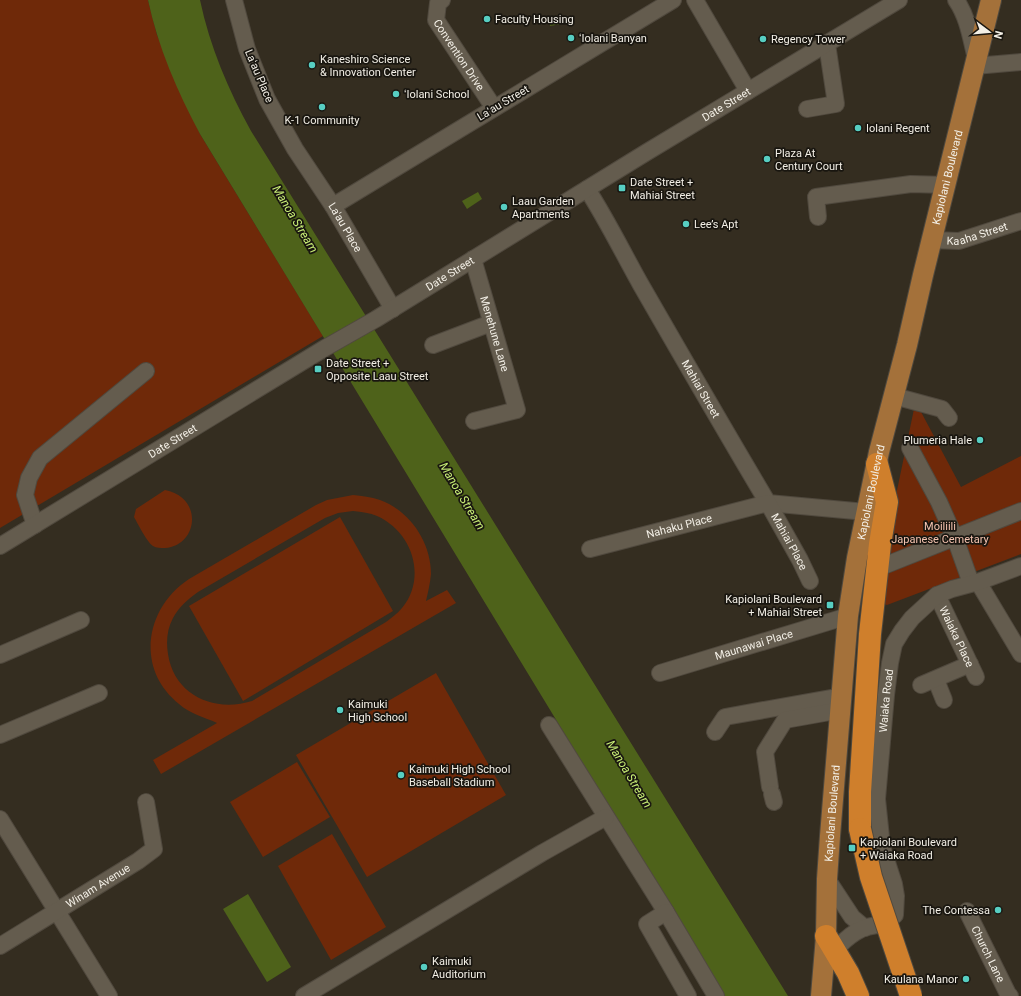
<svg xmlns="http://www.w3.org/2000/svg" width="1021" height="996" font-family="Roboto,sans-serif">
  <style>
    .green { fill: #6f2909; fill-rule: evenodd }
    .water { fill: #4e621a }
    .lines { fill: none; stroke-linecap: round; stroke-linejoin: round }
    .minor-casing { stroke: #50493e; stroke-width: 18 }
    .major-casing { stroke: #50493e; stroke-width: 22 }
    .highway-casing { stroke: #50493e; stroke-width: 24 }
    .minor { stroke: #645c4e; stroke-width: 16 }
    .major { stroke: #a4713a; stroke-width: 20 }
    .highway { stroke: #cf7f2c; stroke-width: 22 }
    .highway-bridge-casing { stroke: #50493e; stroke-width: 24; stroke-linecap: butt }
    .highway-bridge { stroke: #cf7f2c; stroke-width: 22 }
    .poi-dot { fill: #57cec2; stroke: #191610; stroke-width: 1.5 }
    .labels { text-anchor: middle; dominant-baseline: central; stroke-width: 3.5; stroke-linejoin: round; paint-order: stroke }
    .poi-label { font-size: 11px; fill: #f3efe6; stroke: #191610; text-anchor: start }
    .street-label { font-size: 11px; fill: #f3efe6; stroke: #191610 }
    .park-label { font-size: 11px; fill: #f4c3b0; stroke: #191610 }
    .water-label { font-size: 12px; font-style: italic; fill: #c9ef76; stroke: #191610 }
  </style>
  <rect width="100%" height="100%" fill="#342d20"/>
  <g class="green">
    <path d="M0,0H148L157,35L200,134L323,336L0,528Z"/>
    <path d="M914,409L920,410L961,487L1021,456V554L887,605L884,604L896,495Z"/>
    <path d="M165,490C203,497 199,545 165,548C161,548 156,548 153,546C147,542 138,524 134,517L136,509Z"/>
    <path d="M353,495C362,496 371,497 380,500C410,511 431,542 431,574C430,584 428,592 426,601L447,590L456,603L161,774L153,760L217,723C204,717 190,714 179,704C135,669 145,608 189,579L316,505L327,500ZM353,511C362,512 370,513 377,516C413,532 427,578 402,608C397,614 391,618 386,622L252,701C214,713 174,695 168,654C166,642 167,629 173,618C179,607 188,599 198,592L325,518L338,513Z"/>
    <path d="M340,517L393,611L243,701L189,606Z"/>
    <path d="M436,673L506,795L367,877L296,755Z"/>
    <path d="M297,762L330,817L263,857L230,802Z"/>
    <path d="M332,834L386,927L331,960L278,866Z"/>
  </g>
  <g class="water">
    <path d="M148,0H200C210,47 228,89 251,131L788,996H724L200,134C177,91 158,47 148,0Z"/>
    <path d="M560,18L563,20L561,24L550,26L549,20Z"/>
    <path d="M478,192L482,199L467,209L462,201Z"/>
    <path d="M248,894L291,967L267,982L223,909Z"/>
  </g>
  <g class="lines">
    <g class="minor-casing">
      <g id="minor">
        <path id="s1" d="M234,0L247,49L267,99L295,149L333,206L393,309"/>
        <path id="s2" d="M442,0L438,3L436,20L494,108"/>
        <path d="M695,0L748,91"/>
        <path d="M956,0C968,17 971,39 976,59"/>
        <path d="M975,66L1021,62"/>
        <path d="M807,109L836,104L827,44"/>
        <path id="s3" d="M587,189C607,220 623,253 641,285C683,358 725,431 768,503L866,512"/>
        <path d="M333,206L673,0"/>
        <path d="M818,217L816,197L911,184L946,185"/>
        <path id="s4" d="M932,240L959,241L1021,221"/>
        <path id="s5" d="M473,259L517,410L474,421"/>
        <path d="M433,345L491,323"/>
        <path d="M894,396L942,409L949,418"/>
        <path d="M910,448L939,502L955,538L971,583"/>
        <path d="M35,525L25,495L29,478L40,458L146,371"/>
        <path id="s6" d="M0,546L325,348L376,319L647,152L899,0"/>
        <path id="s7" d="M590,549L768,503L800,560L810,581"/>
        <path d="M886,565L1021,511"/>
        <path d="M978,582L1021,654"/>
        <path id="s8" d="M937,595L976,677"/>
        <path d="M0,655L81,620"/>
        <path id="s9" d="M660,673L848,616"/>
        <path d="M936,680L944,700"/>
        <path d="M921,685L970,664"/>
        <path d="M549,725L666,912L716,996"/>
        <path d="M715,732L725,717L842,696"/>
        <path d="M0,735L99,693"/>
        <path d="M770,787L765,752L785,720L841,710"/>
        <path d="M772,794L774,802"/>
        <path d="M0,819L109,996"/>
        <path d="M827,879L852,917L865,928"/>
        <path id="s10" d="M967,911L1008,994L1010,996"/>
        <path d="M666,912L647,924L688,996"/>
        <path id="s11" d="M0,946L138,861L154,849L146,802"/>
        <path id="s12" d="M830,960C835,947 853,931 867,927C880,924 885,925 895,915L896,896L894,884L882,847L877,799L886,695L890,663L894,644L902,631L912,618L937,595L952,589L978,582L1021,566"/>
        <path d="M304,996L542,853L606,817"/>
      </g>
    </g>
    <g class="major-casing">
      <g id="major">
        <path id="s13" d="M821,996L826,936L827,879L830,836L848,616L857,558L879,452L907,345L923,275L991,0"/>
      </g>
    </g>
    <g class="highway-casing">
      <g id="highway">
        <path d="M860,829V792L870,634L880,544L887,502L877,464"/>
        <path d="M826,936L848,973L858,996"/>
      </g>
    </g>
    <use href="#minor" class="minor"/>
    <use href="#major" class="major"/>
    <use href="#highway" class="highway"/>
    <g class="highway-bridge-casing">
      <path id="highway-bridge" d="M860,829L871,877L911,996"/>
    </g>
    <use href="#highway-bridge" class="highway-bridge"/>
  </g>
  <g class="poi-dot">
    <circle cx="487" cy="19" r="4"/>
    <circle cx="571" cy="38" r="4"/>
    <circle cx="763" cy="39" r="4"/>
    <circle cx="312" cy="65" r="4"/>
    <circle cx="396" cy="94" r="4"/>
    <circle cx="322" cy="107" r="4"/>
    <circle cx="858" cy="128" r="4"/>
    <circle cx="767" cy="159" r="4"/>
    <rect x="618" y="184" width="8" height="8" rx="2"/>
    <circle cx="504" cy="207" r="4"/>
    <circle cx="686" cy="224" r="4"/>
    <rect x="314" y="365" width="8" height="8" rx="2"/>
    <circle cx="980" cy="440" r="4"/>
    <rect x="826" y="601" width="8" height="8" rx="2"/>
    <circle cx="340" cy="710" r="4"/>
    <circle cx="401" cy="775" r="4"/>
    <rect x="848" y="844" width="8" height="8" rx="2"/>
    <circle cx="998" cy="910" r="4"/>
    <circle cx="424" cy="967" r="4"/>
    <circle cx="966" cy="979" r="4"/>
  </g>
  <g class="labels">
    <g class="poi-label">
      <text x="495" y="19">Faculty Housing</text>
      <text x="579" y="38">ʻIolani Banyan</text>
      <text x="771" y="39">Regency Tower</text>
      <text x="320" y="59">Kaneshiro Science<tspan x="320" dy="13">&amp; Innovation Center</tspan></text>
      <text x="404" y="94">ʻIolani School</text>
      <text x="322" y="120" text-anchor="middle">K-1 Community</text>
      <text x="866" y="128">Iolani Regent</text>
      <text x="775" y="153">Plaza At<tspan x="775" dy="13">Century Court</tspan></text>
      <text x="630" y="182">Date Street +<tspan x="630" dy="13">Mahiai Street</tspan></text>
      <text x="512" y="201">Laau Garden<tspan x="512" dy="13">Apartments</tspan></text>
      <text x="694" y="224">Lee’s Apt</text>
      <text x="326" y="363">Date Street +<tspan x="326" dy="13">Opposite Laau Street</tspan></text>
      <text x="972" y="440" text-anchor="end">Plumeria Hale</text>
      <text x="822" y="599" text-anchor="end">Kapiolani Boulevard<tspan x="822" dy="13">+ Mahiai Street</tspan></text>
      <text x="348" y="704">Kaimuki<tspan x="348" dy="13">High School</tspan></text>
      <text x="409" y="769">Kaimuki High School<tspan x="409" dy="13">Baseball Stadium</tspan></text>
      <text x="860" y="842">Kapiolani Boulevard<tspan x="860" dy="13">+ Waiaka Road</tspan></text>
      <text x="990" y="910" text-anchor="end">The Contessa</text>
      <text x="432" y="961">Kaimuki<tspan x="432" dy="13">Auditorium</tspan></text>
      <text x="958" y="979" text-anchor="end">Kaulana Manor</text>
    </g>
    <g class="street-label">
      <text stroke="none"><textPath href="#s2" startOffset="64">Convention Drive</textPath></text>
      <text transform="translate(259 76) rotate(67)">Laʻau Place</text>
      <text transform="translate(503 103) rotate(-31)">Laʻau Street</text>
      <text stroke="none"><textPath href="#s6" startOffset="850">Date Street</textPath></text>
      <text stroke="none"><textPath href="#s13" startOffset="831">Kapiolani Boulevard</textPath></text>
      <text stroke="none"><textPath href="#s1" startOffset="255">La'au Place</textPath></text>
      <text stroke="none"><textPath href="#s4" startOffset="46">Kaaha Street</textPath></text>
      <text stroke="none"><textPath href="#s6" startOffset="526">Date Street</textPath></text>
      <text stroke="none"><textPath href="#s5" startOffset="78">Menehune Lane</textPath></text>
      <text stroke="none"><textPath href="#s3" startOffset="230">Mahiai Street</textPath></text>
      <text stroke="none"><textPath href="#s6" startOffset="202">Date Street</textPath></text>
      <text stroke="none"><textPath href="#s13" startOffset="507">Kapiolani Boulevard</textPath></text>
      <text stroke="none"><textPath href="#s7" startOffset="92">Nahaku Place</textPath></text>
      <text stroke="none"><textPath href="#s7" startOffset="228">Mahiai Place</textPath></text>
      <text stroke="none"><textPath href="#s8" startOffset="46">Waiaka Place</textPath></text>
      <text stroke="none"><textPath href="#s9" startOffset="98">Maunawai Place</textPath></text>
      <text stroke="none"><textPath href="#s12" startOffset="299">Waiaka Road</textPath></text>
      <text stroke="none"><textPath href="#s13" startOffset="183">Kapiolani Boulevard</textPath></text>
      <text stroke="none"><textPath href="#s11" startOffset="115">Winam Avenue</textPath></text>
      <text stroke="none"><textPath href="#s10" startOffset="48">Church Lane</textPath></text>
    </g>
    <g class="park-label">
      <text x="940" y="526">Moiliili<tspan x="940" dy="13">Japanese Cemetary</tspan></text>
    </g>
    <g class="water-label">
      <text transform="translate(295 219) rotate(59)">Manoa Stream</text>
      <text transform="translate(462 496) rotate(59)">Manoa Stream</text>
      <text transform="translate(629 774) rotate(59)">Manoa Stream</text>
    </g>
  </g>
  <g transform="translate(989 32) rotate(106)" stroke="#191610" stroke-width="3" paint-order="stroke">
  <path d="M0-3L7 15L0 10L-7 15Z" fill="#f3efe6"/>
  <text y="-6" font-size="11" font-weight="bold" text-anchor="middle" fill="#f3efe6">N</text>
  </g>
</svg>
